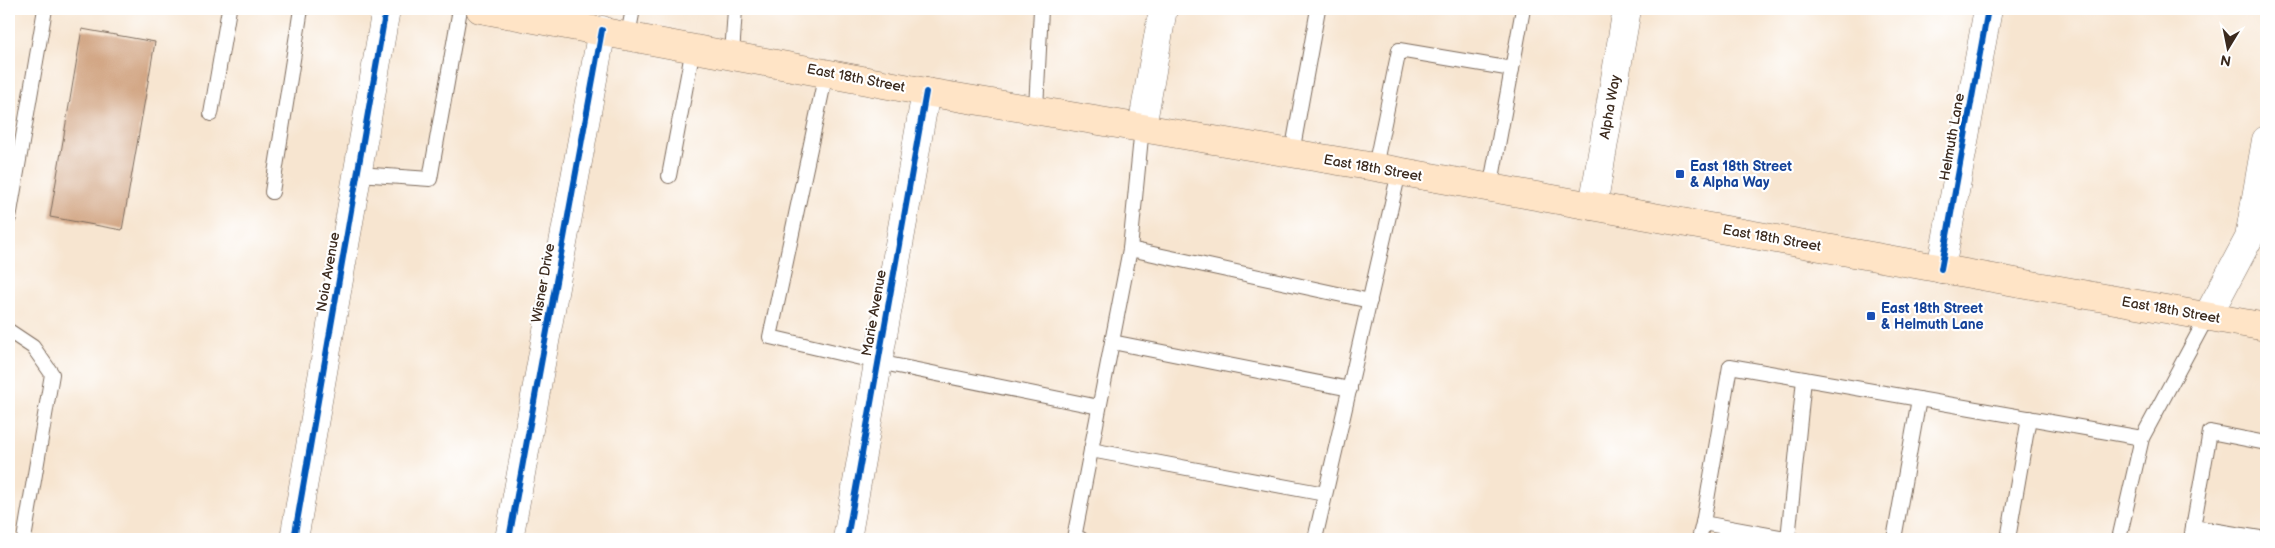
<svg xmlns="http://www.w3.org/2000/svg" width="2275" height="548" font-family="'Balsamiq Sans',sans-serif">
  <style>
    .building { fill: #d3a786 }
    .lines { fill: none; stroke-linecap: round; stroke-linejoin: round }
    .service-casing { stroke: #7d6b5c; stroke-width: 16 }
    .minor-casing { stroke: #7d6b5c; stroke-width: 29 }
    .secondary-casing { stroke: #7d6b5c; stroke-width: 29 }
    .service { stroke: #fff; stroke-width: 14 }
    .minor { stroke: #fff; stroke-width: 28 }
    .secondary { stroke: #ffe4c6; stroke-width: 28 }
    .cycleway-casing { stroke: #fff; stroke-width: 9 }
    .cycleway { stroke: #0057b8; stroke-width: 6 }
    .transit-dot { fill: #1a4fb4; stroke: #fff; stroke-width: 2 }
    .labels { text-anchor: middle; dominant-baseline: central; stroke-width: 4.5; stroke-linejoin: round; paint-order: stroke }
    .street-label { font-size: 14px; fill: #3b2a1e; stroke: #fff }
    .transit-label { font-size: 14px; font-weight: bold; fill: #164399; stroke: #fff; text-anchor: start }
  </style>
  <rect width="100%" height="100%" fill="#fff"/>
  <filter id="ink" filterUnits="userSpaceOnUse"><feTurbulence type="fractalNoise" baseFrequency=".02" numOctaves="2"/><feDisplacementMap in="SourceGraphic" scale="10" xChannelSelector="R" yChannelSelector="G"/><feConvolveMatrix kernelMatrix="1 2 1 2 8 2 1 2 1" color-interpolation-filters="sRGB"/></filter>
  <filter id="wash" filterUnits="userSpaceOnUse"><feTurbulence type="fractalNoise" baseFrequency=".0096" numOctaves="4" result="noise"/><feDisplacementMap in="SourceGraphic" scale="20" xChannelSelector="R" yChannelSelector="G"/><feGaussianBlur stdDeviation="1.12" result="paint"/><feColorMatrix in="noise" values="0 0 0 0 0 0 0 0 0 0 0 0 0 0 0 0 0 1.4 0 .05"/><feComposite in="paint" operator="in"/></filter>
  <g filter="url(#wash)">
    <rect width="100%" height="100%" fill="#f7e5d0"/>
    <g id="blocks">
      <path class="building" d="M82,29L155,42L122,230L50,217Z"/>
    </g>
  </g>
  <g filter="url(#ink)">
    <use href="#blocks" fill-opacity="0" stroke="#7d6b5c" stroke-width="1"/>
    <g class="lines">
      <g class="service-casing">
        <g id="service">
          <path d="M628,35L633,9"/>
          <path d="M732,55L735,9"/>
          <path d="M826,73L770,337L878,362L1099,407"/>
          <path d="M1036,109L1041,9"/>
          <path d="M211,114L229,9"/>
          <path d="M1292,153L1318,9"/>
          <path d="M1375,167L1399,50L1512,69"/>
          <path d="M358,174L430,179L460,9"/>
          <path d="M669,176L693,48"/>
          <path d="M1490,189L1523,9"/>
          <path d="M272,192L301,9"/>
          <path d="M9,218L45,9"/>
          <path d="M1130,249L1142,127"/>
          <path d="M9,331L33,347L52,374L24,539"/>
          <path d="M1112,342L1350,389"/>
          <path d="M1091,450L1325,494"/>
          <path d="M1703,523L1730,366L2142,438"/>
          <path d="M2193,527L2266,539"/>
          <path d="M1081,539L1074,538L1130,249L1370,301"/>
          <path d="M1315,539L1399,172"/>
          <path d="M1699,539L1703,523L1791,539"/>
          <path d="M1788,539L1804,379"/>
          <path d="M1894,539L1919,399"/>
          <path d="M2008,539L2029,418"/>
          <path d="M2119,539L2142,438L2207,317"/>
          <path d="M2191,539L2210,432L2266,443"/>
        </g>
      </g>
      <g class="minor-casing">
        <g id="minor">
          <path d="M1142,127L1163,9"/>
          <path d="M1593,206L1627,9"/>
          <path d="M1941,269L1988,9"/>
          <path d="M2207,317L2249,238L2266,140"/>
          <path d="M294,539L386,9"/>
          <path d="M509,539L602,30"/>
          <path d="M847,539L926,92"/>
        </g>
      </g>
      <g class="secondary-casing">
        <path id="secondary" d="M480,9L926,92L1375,167L2266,327"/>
      </g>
      <use href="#service" class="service"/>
      <use href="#minor" class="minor"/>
      <use href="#secondary" class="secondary"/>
      <g class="cycleway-casing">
        <g id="cycleway">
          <path d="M1941,269L1988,9"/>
          <path d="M294,539L386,9"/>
          <path d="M509,539L602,30"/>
          <path d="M847,539L926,92"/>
        </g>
      </g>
      <use href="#cycleway" class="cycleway"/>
    </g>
  </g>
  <g class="transit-dot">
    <rect x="1675" y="169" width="10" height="10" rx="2.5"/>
    <rect x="1866" y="311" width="10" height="10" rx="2.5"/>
  </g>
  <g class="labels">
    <g class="street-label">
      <text transform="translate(856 78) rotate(11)">East 18th Street</text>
      <text transform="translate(1610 107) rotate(-80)">Alpha Way</text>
      <text transform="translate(1952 137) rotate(-80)">Helmuth Lane</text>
      <text transform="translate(1373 168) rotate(10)">East 18th Street</text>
      <text transform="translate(1772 238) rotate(10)">East 18th Street</text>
      <text transform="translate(328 272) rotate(-80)">Noia Avenue</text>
      <text transform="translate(543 283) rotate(-80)">Wisner Drive</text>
      <text transform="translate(2171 310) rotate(10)">East 18th Street</text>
      <text transform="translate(874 313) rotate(-80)">Marie Avenue</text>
    </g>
    <g class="transit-label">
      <text x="1690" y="166">East 18th Street<tspan x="1690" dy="16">&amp; Alpha Way</tspan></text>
      <text x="1881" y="308">East 18th Street<tspan x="1881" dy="16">&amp; Helmuth Lane</tspan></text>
    </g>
  </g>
  <rect width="2275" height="548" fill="none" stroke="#fff" stroke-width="30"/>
  <g transform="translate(2228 48) rotate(190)" stroke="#ffffff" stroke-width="4" paint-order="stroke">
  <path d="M0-4L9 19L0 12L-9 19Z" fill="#3b2a1e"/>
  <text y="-8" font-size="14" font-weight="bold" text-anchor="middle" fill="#3b2a1e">N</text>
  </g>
</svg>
